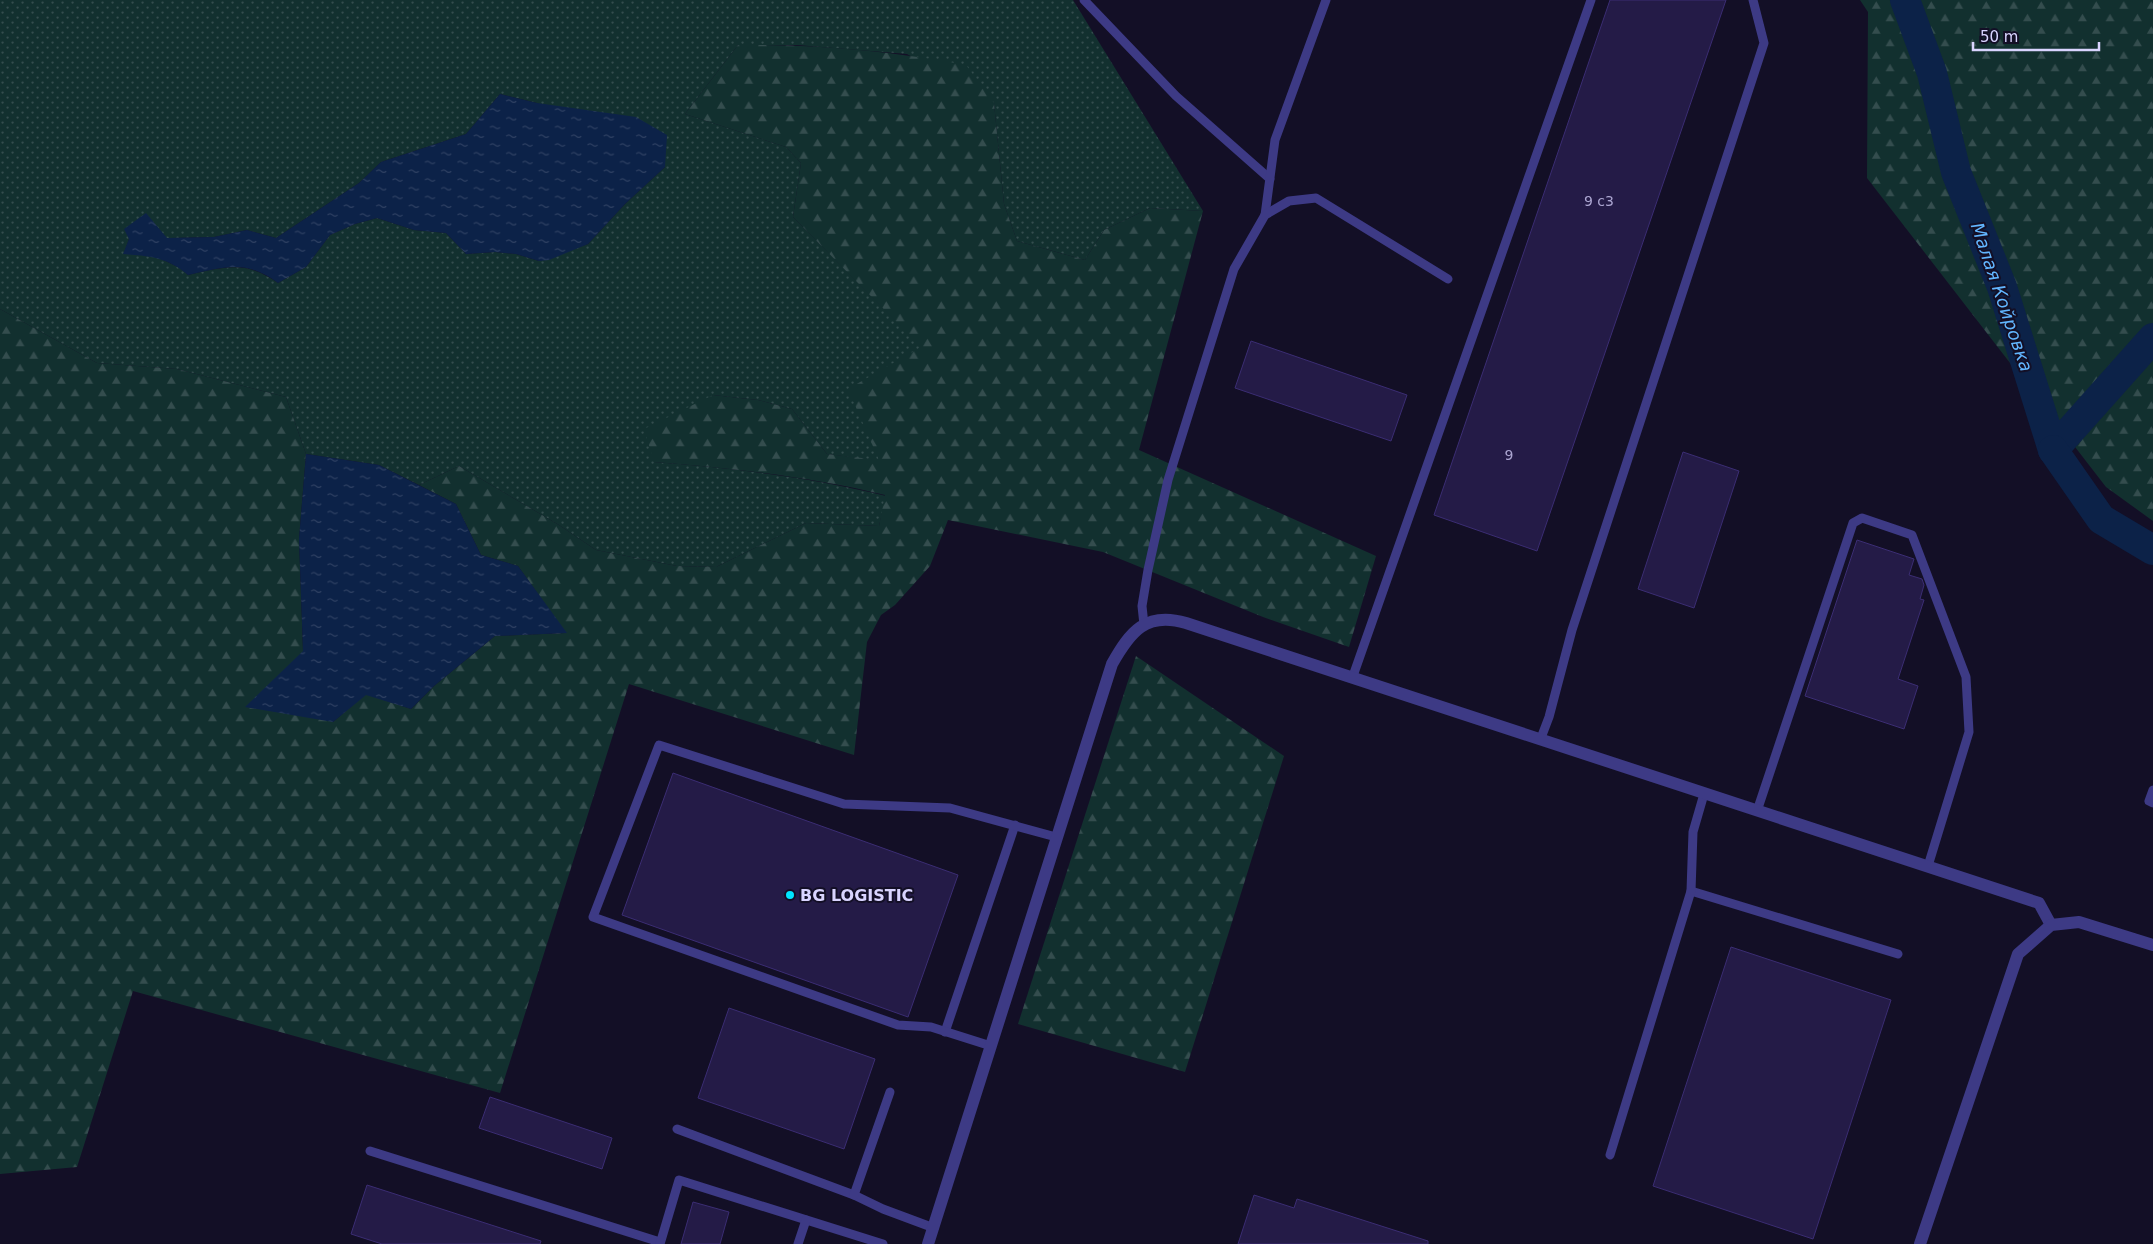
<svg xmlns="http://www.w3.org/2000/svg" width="2153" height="1244" font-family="'DejaVu Sans',sans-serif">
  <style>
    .grass { fill: url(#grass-dots); fill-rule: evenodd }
    .forest { fill: url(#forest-firs) }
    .water { fill: url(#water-ripples) }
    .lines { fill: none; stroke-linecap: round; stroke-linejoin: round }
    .river { stroke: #0c2248; stroke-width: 30 }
    .building { fill: #241b47; stroke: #3b2d73 }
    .lane { stroke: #3d3a85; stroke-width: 9 }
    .street { stroke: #3d3a85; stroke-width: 12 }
    .poi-dot { fill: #00e5ff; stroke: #130f26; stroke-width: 2 }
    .labels { text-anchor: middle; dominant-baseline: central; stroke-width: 4; stroke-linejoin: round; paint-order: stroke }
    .number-label { font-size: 14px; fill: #aca6d1 }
    .poi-label { font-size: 16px; font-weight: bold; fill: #d9d4ff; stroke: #130f26; text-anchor: start }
    .water-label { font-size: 18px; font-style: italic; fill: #62b6ff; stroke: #130f26 }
  </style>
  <defs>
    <pattern id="grass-dots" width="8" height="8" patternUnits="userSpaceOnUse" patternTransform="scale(1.25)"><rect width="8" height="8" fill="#12302f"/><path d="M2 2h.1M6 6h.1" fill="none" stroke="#344d4e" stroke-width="1.8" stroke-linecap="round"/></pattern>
    <pattern id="forest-firs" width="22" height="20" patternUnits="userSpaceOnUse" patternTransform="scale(1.25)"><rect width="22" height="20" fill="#12302f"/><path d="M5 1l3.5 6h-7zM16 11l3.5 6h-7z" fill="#344d4e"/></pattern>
    <pattern id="water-ripples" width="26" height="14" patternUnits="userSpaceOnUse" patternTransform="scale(1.25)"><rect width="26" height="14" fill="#0c2248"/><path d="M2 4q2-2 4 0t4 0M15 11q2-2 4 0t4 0" fill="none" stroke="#2f4163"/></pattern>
  </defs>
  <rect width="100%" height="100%" fill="#130f26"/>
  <path class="grass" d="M0,0H1073L1203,211L1150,208L1104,230L1085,260L1017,241L1004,204L994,103L907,54L797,45H738L685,114L786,147L801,163L793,217L922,347L868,431L880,461L827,454L792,409L758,400L713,395L654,462C732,468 810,477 886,496L879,526L806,523L716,567L677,566L596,550L559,525L459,466L419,485L379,465L306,454L286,397L177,369L97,363L0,309ZM500,94L537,103L665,167L625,204L588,244L539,261L516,254L495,252L466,254L446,233L414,230L377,218L355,224L330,235L306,267L278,283C246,260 224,267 188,275L180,268L155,256L124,253L129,239L214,237L247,230L276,238L359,183L381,162L466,134Z"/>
  <g class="forest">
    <path d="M1860,0H2153V521L2106,487L1867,178L1868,12Z"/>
    <path d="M738,45C815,44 891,51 966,65L994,103L1004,204L1017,241L1085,260L1104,230L1150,208L1203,211L1139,450L1376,556L1349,647L1263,617L1103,552L948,520L930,566L895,605L881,615L867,642L854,755L629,684L500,1093L133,991L77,1167L0,1174V309L97,363L177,369L286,397L306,454L299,539L303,651L333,722L366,694L411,709L434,686L495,636L566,633L518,566L481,555L456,504L419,485L459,466L559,525L596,550L677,566L716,567L806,523L879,526L885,495C810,477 732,468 654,462L644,429L713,395L758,400L792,409L827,454L879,460L848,389L921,347L793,217L801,163L786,147L685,114Z"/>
    <path d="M1136,656L1284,756L1185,1072L1018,1024Z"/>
  </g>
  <g class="water">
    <path d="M500,94L537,103L636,117L667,135L665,167L625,204L588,244L549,260L539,261L516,254L495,252L466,254L446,233L414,230L377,218L355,224L330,235L306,267L278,283C246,259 224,267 188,275C167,257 149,256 123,254L129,239L124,229L146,213L167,238L214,237L247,230L276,238L359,183L381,162L466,134Z"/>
    <path d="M306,454L379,465L456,504L481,555L518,566L567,633L495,636L434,686L411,709L366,695L333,722L245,707L303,651L299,539Z"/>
  </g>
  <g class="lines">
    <g class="river">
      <path d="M1905,0L1932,73L1956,172L2002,287L2053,450L2153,338"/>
      <path d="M2053,450L2101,519L2153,550"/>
    </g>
  </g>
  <g class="building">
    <path d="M1610,0H1726L1537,551L1434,515Z"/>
    <path d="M1251,341L1407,395L1391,441L1235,388Z"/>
    <path d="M1683,452L1739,471L1694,608L1638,589Z"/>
    <path d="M1857,540L1914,559L1909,575L1922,579L1924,585L1920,599L1924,600L1898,679L1918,686L1904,729L1805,696Z"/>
    <path d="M673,773L958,875L908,1017L622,915Z"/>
    <path d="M1731,947L1891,1000L1813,1239L1653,1186Z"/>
    <path d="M729,1008L875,1059L844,1149L698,1098Z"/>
    <path d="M490,1097L612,1138L602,1169L479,1128Z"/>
    <path d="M367,1185L541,1241L540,1244H382L351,1234Z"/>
    <path d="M1254,1195L1294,1208L1297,1199L1428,1241V1244H1238Z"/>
    <path d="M693,1202L729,1212L720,1244H681Z"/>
  </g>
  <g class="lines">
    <g class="lane">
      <path d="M1084,0L1176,96L1270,179"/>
      <path d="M1265,215L1275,140L1326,0"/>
      <path d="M1144,625L1142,606L1148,570L1168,480L1234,269L1265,215L1289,201L1316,198L1448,279"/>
      <path d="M1353,676L1591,0"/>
      <path d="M1541,738L1549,717L1572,630L1764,43L1753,0"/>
      <path d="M2153,790L2149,801L2153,803"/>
      <path d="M1757,811L1853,523L1862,518L1912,535L1966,677L1969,732L1928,866"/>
      <path d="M1691,891L1898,954"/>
      <path d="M945,1032L1015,825"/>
      <path d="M991,1046L931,1027L898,1025L593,917L659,745L844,804L950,808L1056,837"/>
      <path d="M677,1129L854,1195L883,1209L934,1228"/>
      <path d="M370,1151L660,1242"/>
      <path d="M1610,1155L1691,891L1693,832L1704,794"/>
      <path d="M854,1195L890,1092"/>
      <path d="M660,1244L679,1180L883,1244"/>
      <path d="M798,1244L806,1220"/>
    </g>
    <g class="street">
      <path d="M928,1244L1112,664C1130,632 1146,611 1186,623L2039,903L2051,925"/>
      <path d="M1920,1244L2018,954L2051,925L2079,922L2153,945"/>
    </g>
  </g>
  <circle class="poi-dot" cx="790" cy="895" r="5"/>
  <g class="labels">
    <g class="number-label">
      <text x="1599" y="201">9 с3</text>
      <text x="1509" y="455">9</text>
    </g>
    <g class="poi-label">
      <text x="800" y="895">BG LOGISTIC</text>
    </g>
    <g class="water-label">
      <text transform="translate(2002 297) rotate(71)">Малая Койровка</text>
    </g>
  </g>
  <path d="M1973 42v8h126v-8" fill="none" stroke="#d9d4ff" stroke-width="2.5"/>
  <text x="1980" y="42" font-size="15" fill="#d9d4ff" stroke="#130f26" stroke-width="4" paint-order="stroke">50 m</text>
</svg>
